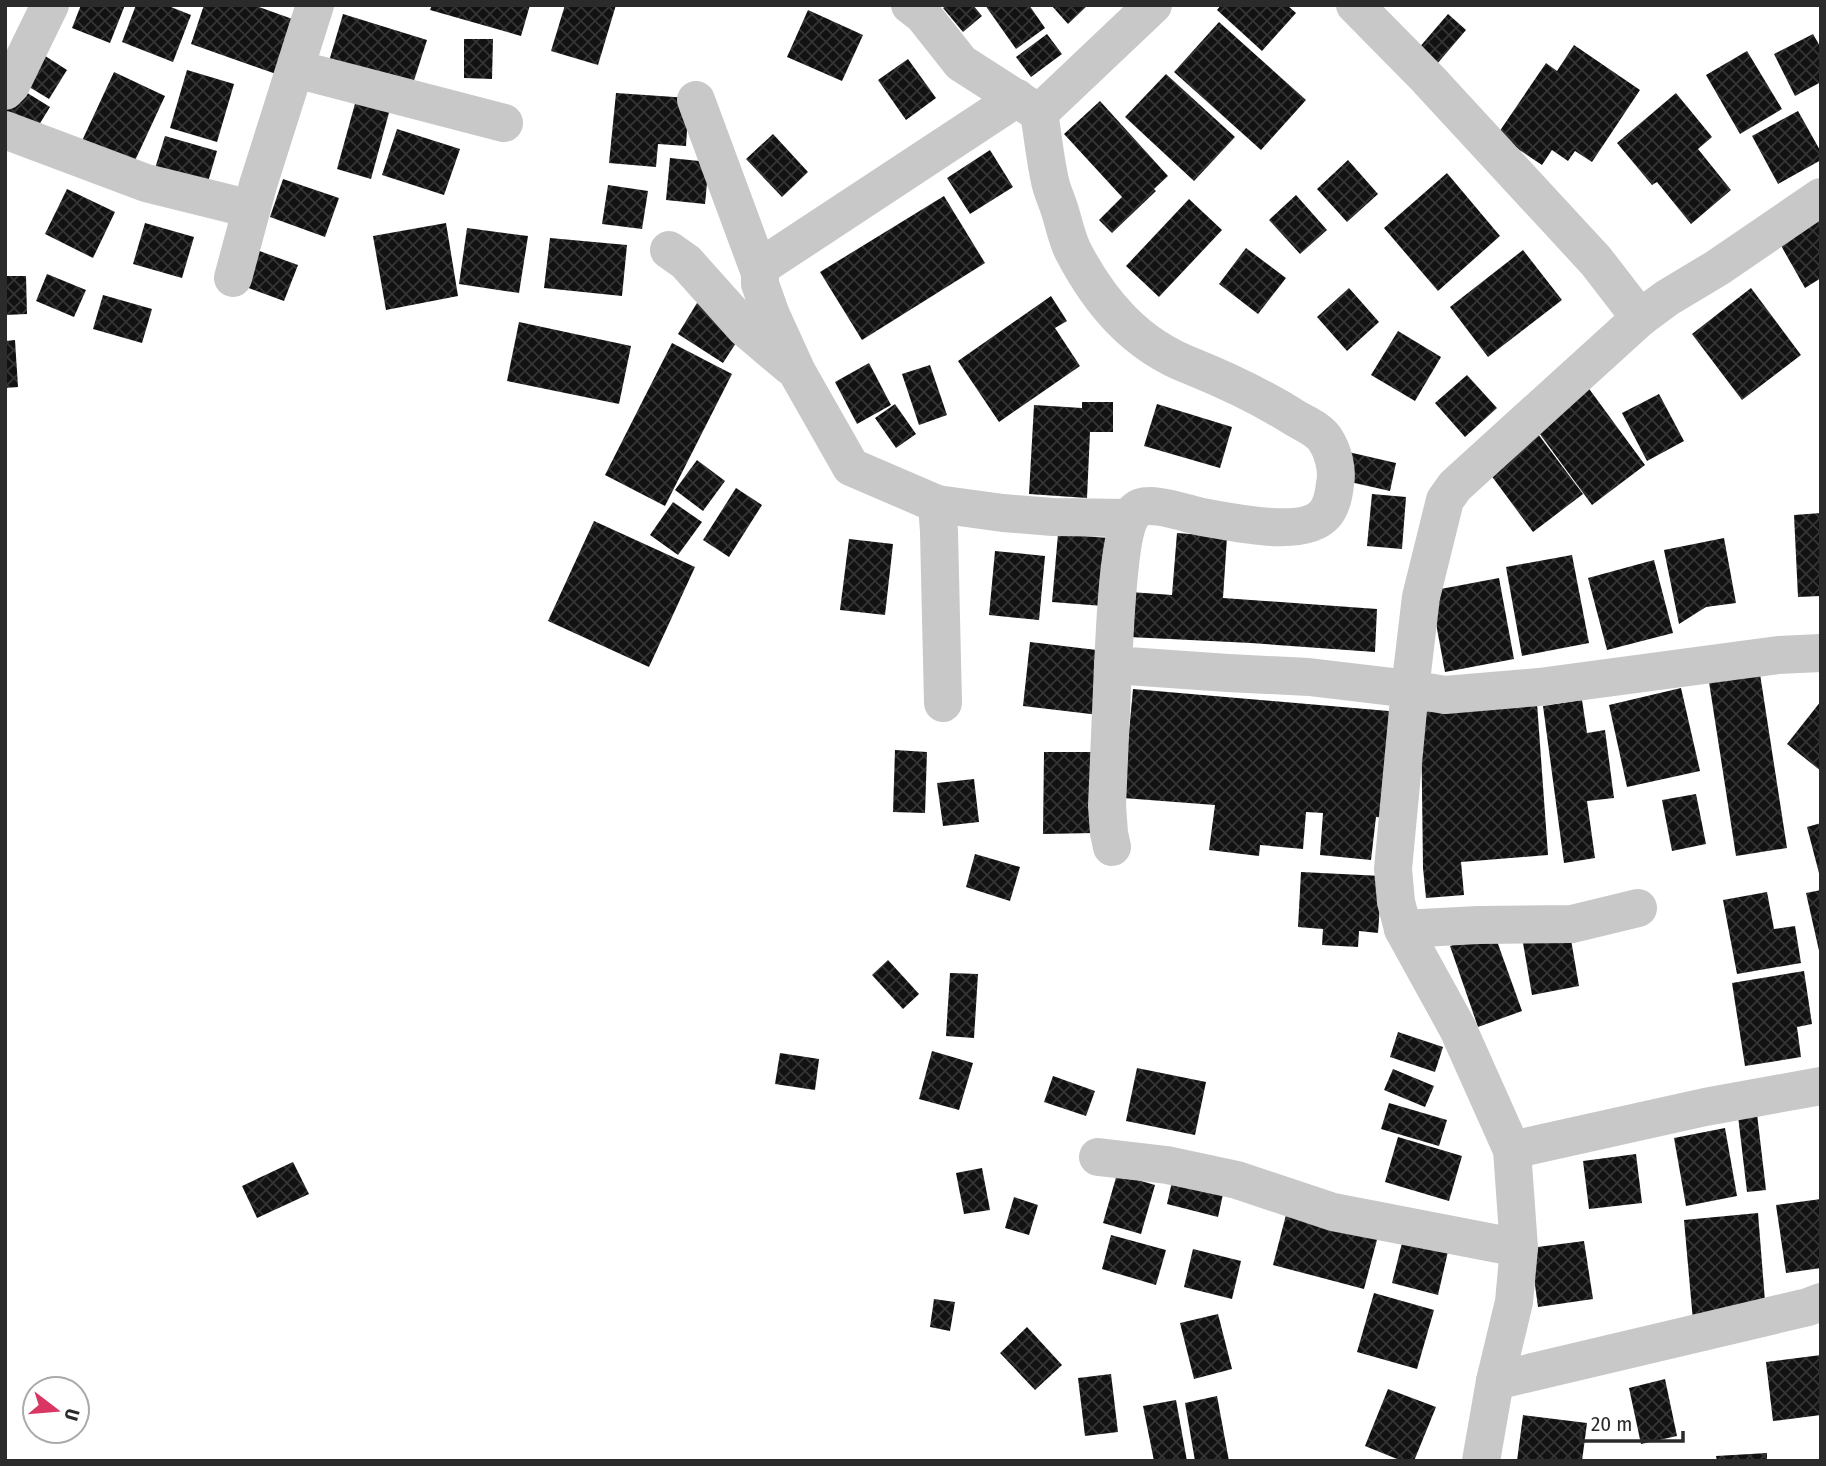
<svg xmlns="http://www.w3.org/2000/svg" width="1826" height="1466" font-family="'Fira Sans Condensed',sans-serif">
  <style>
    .building { fill: url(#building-cross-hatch) }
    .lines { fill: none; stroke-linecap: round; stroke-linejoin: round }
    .minor { stroke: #c8c8c8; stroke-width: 38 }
  </style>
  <defs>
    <pattern id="building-cross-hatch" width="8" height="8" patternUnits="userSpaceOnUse" patternTransform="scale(1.75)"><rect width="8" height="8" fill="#121212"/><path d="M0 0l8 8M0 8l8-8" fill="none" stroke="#353535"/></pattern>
  </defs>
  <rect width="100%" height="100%" fill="#fff"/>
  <g class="building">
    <path d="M81,5H125L110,43L72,28Z"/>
    <path d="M136,5H166L191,15L173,62L122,42Z"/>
    <path d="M204,5H253L298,21L279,75L191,44Z"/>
    <path d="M432,5H530L521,36L430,10Z"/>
    <path d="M565,5H616L598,65L551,51Z"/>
    <path d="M947,5H973L982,16L963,32L943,8Z"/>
    <path d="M985,5H1029L1045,28L1016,49Z"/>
    <path d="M1051,5H1088L1068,24Z"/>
    <path d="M1221,5H1287L1296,13L1262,51L1217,10Z"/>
    <path d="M808,10L863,35L842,81L787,57Z"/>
    <path d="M343,14L427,40L410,93L327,68Z"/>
    <path d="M1448,14L1466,30L1431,71L1412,56Z"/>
    <path d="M1219,22L1306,100L1261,150L1174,72Z"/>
    <path d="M1047,34L1062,54L1031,77L1016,57Z"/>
    <path d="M1813,34L1821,48V82L1795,96L1774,54Z"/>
    <path d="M464,39H493L492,79L464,78Z"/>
    <path d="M1574,45L1640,90L1592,162L1575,151L1568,161L1552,150L1542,165L1497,135L1546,63L1557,71Z"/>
    <path d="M1747,51L1782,109L1740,134L1706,75Z"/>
    <path d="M39,52L67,70L49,99L21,82Z"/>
    <path d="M908,59L936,98L906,120L878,80Z"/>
    <path d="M187,70L234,84L217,142L170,128Z"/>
    <path d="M114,72L165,96L132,167L81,143Z"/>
    <path d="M1166,74L1235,137L1194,181L1125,117Z"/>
    <path d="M16,86L50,107L34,133L5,115V104Z"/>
    <path d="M616,93L689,98L686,146L658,144L656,167L609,163Z"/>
    <path d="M1676,93L1712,137L1698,149L1731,190L1691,224L1657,182L1652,185L1617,143Z"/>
    <path d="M356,100L390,109L371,179L337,169Z"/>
    <path d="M1100,101L1168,176L1154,189L1156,191L1112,233L1099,220L1122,197L1064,134Z"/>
    <path d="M1798,111L1821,152V160L1778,184L1752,136Z"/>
    <path d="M397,129L460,149L444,195L382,175Z"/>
    <path d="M773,134L808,172L782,197L746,159Z"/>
    <path d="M165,136L217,151L205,192L153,175Z"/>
    <path d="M990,150L1013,187L970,214L947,178Z"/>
    <path d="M670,158L709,162L705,204L666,200Z"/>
    <path d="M1348,160L1378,194L1347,222L1317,189Z"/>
    <path d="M1447,173L1500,236L1438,291L1384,228Z"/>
    <path d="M283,179L339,198L325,237L270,217Z"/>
    <path d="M608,185L648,191L642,229L602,224Z"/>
    <path d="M67,189L115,212L93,258L45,234Z"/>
    <path d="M1296,195L1327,230L1300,254L1269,220Z"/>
    <path d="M944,196L985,263L862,340L820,272Z"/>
    <path d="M1189,199L1222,230L1159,297L1126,266Z"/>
    <path d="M1821,209V278L1805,288L1775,235Z"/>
    <path d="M145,223L194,237L182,278L133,264Z"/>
    <path d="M446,223L458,296L386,310L373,236Z"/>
    <path d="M467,228L528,236L519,293L459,284Z"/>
    <path d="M550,238L627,245L622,296L544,288Z"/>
    <path d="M251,248L298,265L284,301L238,284Z"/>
    <path d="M1246,248L1286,278L1258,314L1219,284Z"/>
    <path d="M1523,250L1562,300L1488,357L1450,307Z"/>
    <path d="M47,274L86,290L74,317L36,301Z"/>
    <path d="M5,276H26L27,314L5,315Z"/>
    <path d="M1349,288L1379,322L1347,351L1317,317Z"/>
    <path d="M1751,288L1801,355L1742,400L1692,334Z"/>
    <path d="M103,295L152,309L142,343L93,329Z"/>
    <path d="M1051,296L1067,321L1055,328L1080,366L999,422L958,361Z"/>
    <path d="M697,303L743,332L723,363L678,334Z"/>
    <path d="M519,322L631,346L619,404L507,381Z"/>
    <path d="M1398,331L1441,357L1415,401L1371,375Z"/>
    <path d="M15,340L18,387L5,388V341Z"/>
    <path d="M672,343L732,374L665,506L605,475Z"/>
    <path d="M869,363L891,405L857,424L835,382Z"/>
    <path d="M930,365L947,415L919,425L902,374Z"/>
    <path d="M1467,375L1497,408L1465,437L1435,403Z"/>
    <path d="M1587,386L1645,465L1592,505L1534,426Z"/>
    <path d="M1659,394L1684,441L1647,461L1622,413Z"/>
    <path d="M1082,402H1113V432H1090L1087,498L1029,494L1034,405L1082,408Z"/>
    <path d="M895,404L916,434L896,448L875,418Z"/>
    <path d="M1157,404L1232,427L1220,468L1144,446Z"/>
    <path d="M1532,426L1583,494L1533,532L1482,463Z"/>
    <path d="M1344,451L1396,463L1390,491L1337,479Z"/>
    <path d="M697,460L725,481L703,511L675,490Z"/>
    <path d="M736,488L762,505L729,557L703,540Z"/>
    <path d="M1372,494L1406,497L1402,549L1367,546Z"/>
    <path d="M673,502L702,522L678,555L650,535Z"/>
    <path d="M1821,513V596L1798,597L1794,515Z"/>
    <path d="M594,521L695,567L649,667L548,621Z"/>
    <path d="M1177,533L1227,537L1223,598L1377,609L1375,652L1251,643L1129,637L1130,592L1172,595Z"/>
    <path d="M1058,534L1109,538L1103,606L1052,602Z"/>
    <path d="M1724,538L1736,603L1706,607L1679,624L1664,550Z"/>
    <path d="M849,539L893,544L885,615L840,610Z"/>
    <path d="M995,551L1045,556L1039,620L989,615Z"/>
    <path d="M1572,555L1589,643L1522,656L1506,567Z"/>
    <path d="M1654,560L1673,633L1607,650L1588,578Z"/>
    <path d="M1499,578L1514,659L1445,672L1430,591Z"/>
    <path d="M1030,642L1105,651L1099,715L1023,706Z"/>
    <path d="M1760,674L1787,848L1736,856L1709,682Z"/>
    <path d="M1681,688L1700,771L1627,787L1609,705Z"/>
    <path d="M1133,689L1400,712L1390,818L1376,817L1371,860L1320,855L1323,813L1306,812L1303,849L1260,845L1259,856L1209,850L1215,805L1123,798Z"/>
    <path d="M1582,700L1587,733L1605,730L1614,798L1587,801L1595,858L1564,863L1543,706Z"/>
    <path d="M1821,701V771L1787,744Z"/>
    <path d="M1537,703L1548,855L1461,862L1464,895L1426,898L1423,868L1421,712Z"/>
    <path d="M895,750L927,752L925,813L893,812Z"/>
    <path d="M1044,752H1096L1095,833L1043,834Z"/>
    <path d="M974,779L979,822L943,826L937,783Z"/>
    <path d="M1696,794L1706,844L1672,851L1662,800Z"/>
    <path d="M1821,823V877H1820L1807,827Z"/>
    <path d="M975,854L1020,867L1010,901L966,887Z"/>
    <path d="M1301,872L1382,876L1378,933L1359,931L1358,947L1322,945L1323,929L1298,927Z"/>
    <path d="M1821,890V955H1820L1806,893Z"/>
    <path d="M1767,892L1774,929L1795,926L1801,963L1737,974L1723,900Z"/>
    <path d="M1493,930L1522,1011L1478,1027L1450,946Z"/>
    <path d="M1570,934L1579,986L1532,995L1523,943Z"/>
    <path d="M888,960L919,994L903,1009L872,975Z"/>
    <path d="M1804,971L1812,1024L1797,1027L1801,1057L1745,1066L1732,983Z"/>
    <path d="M950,973L978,974L974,1038L946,1036Z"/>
    <path d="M1398,1032L1443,1047L1435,1072L1390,1057Z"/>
    <path d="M932,1051L973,1063L959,1110L919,1099Z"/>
    <path d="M780,1053L819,1059L815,1090L775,1084Z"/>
    <path d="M1137,1068L1206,1082L1195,1135L1126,1121Z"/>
    <path d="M1393,1069L1434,1086L1425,1107L1384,1090Z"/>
    <path d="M1053,1076L1095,1091L1086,1116L1044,1102Z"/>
    <path d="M1389,1103L1447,1120L1439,1146L1381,1129Z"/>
    <path d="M1757,1114L1766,1190L1747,1192L1738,1116Z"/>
    <path d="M1725,1128L1737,1196L1686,1206L1674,1138Z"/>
    <path d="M1398,1137L1462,1156L1449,1201L1385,1182Z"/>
    <path d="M1636,1154L1642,1203L1589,1209L1583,1161Z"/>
    <path d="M293,1162L309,1194L257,1218L242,1186Z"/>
    <path d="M982,1168L990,1210L964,1214L956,1173Z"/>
    <path d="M1174,1173L1225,1185L1218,1217L1167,1204Z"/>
    <path d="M1117,1174L1155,1185L1141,1234L1103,1223Z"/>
    <path d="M1014,1197L1038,1205L1029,1235L1005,1228Z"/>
    <path d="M1821,1199V1268L1786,1273L1776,1205Z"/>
    <path d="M1287,1211L1378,1236L1364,1289L1273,1265Z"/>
    <path d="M1758,1213L1766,1314L1693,1321L1684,1220Z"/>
    <path d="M1111,1235L1166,1250L1156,1285L1102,1269Z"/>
    <path d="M1404,1235L1449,1247L1438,1295L1392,1283Z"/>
    <path d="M1584,1241L1593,1299L1538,1307L1530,1248Z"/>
    <path d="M1193,1249L1241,1261L1232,1299L1184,1287Z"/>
    <path d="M1374,1293L1434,1310L1417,1369L1357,1352Z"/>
    <path d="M934,1299L955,1302L950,1331L930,1327Z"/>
    <path d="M1218,1314L1232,1369L1194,1379L1180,1323Z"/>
    <path d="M1027,1327L1062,1365L1035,1390L1000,1353Z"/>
    <path d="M1821,1355V1415L1773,1421L1766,1362Z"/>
    <path d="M1111,1374L1118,1432L1085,1436L1078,1378Z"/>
    <path d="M1665,1379L1677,1436L1641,1444L1629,1388Z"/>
    <path d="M1388,1389L1436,1407L1414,1461H1402L1365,1446Z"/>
    <path d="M1217,1396L1229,1461H1195L1185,1403Z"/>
    <path d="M1176,1400L1187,1461H1154L1143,1406Z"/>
    <path d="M1523,1415L1587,1423L1582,1461H1517Z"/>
    <path d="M1767,1453V1461H1717L1716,1456Z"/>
  </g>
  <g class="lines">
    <g class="minor">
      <path d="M910,5L923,15L961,63L1039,113L1153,5"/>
      <path d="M1355,5L1427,78L1596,261L1640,318L1667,298L1717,268L1821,197"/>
      <path d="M296,69L504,123"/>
      <path d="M5,91L11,85L50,5"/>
      <path d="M696,100L760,273"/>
      <path d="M1039,113C1043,136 1045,159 1050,181C1052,191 1057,201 1060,211C1064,224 1067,239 1073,251C1100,303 1136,345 1191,366C1228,381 1262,397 1295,418C1305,424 1318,429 1325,439C1333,451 1338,470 1335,484C1334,494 1331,507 1325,514C1304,539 1231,522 1202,517C1187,514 1147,499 1136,510C1117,527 1115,637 1113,665L1228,673L1309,677L1410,689L1445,695L1539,687L1778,655L1821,653"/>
      <path d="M5,130L146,183L251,209"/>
      <path d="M669,250L686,262L745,328L790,366"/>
      <path d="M233,278L258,185L315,5"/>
      <path d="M937,504L1003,513L1053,517L1130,518"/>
      <path d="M943,703L939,532L937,504L851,467L797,372L771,315L760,284V273L765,264L1017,98"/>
      <path d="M1112,847L1109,833L1107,806L1113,665"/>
      <path d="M1403,929L1478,925L1572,924L1638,908"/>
      <path d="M1512,1150L1705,1107L1821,1086"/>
      <path d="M1098,1157L1167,1165L1237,1180L1333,1212L1519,1248"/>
      <path d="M1495,1381L1808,1307L1821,1302"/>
      <path d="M1481,1461L1495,1381L1514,1302L1519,1248L1512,1150L1458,1029L1403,929L1396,902L1393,869L1410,689L1421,597L1445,500L1455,486L1640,318"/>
    </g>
  </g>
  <rect width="1826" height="1466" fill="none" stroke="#2b2b2b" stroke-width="14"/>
  <g transform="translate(56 1410) rotate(106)"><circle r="33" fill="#ffffff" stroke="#aaaaaa" stroke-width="2"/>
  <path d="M0-5L12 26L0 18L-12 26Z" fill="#d93663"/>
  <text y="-10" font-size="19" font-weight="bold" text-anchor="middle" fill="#2b2b2b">U</text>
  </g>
  <path d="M1581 1431v10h102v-10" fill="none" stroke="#2b2b2b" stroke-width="3.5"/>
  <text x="1591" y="1431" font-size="21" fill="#2b2b2b" stroke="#ffffff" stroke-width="5" paint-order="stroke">20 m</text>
</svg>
